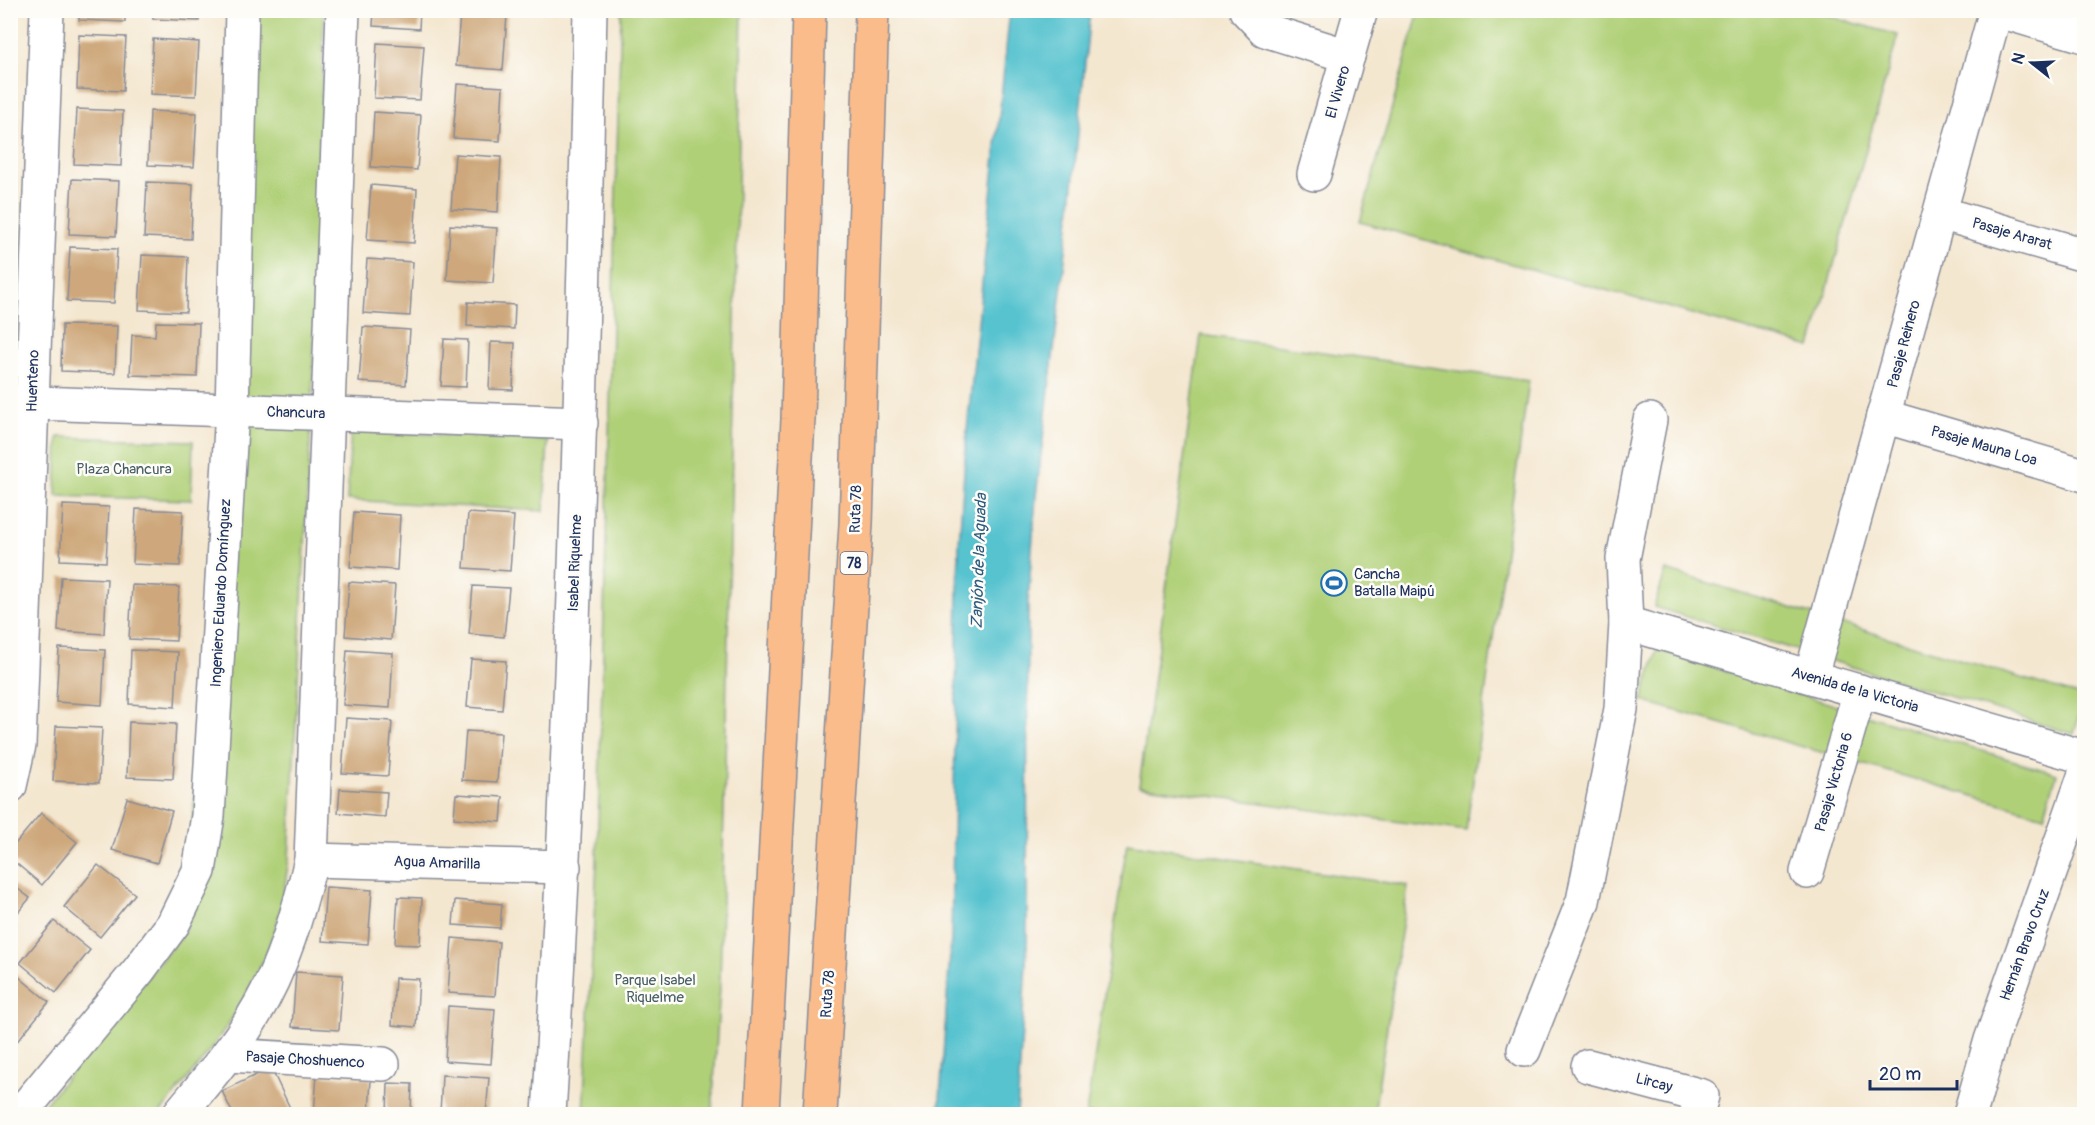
<svg xmlns="http://www.w3.org/2000/svg" width="2095" height="1125" font-family="Pangolin,sans-serif">
  <style>
    .green { fill: #b0d078; stroke: #66806b; stroke-width: 1.5 }
    .water { fill: #56c3cf; stroke: #387996; stroke-width: 1.5 }
    .building { fill: #cea87b }
    .lines { fill: none; stroke-linecap: round; stroke-linejoin: round }
    .minor-casing { stroke: #888b97; stroke-width: 36 }
    .highway-casing { stroke: #888b97; stroke-width: 36 }
    .minor { stroke: #fff; stroke-width: 33 }
    .highway { stroke: #fabc8b; stroke-width: 33 }
    .labels { text-anchor: middle; dominant-baseline: central; stroke-width: 5; stroke-linejoin: round; paint-order: stroke }
    .shield { fill: #fdfcf7; stroke: #5f6c8c; stroke-width: 1.5 }
    .shield-label { font-size: 14px; font-weight: bold; fill: #1b2f5e }
    .street-label { font-size: 15px; fill: #1b2f5e; stroke: #fdfcf7 }
    .park-label { font-size: 15px; fill: #485f66; stroke: #fdfcf7 }
    .poi-label { font-size: 15px; fill: #1b2f5e; stroke: #fdfcf7; text-anchor: start }
    .water-label { font-size: 16px; font-style: italic; fill: #2d5b80; stroke: #fdfcf7 }
  </style>
  <rect width="100%" height="100%" fill="#fdfcf7"/>
  <filter id="ink" filterUnits="userSpaceOnUse"><feTurbulence type="fractalNoise" baseFrequency=".0167" numOctaves="2"/><feDisplacementMap in="SourceGraphic" scale="12" xChannelSelector="R" yChannelSelector="G"/><feConvolveMatrix kernelMatrix="1 2 1 2 8 2 1 2 1" color-interpolation-filters="sRGB"/></filter>
  <filter id="wash" filterUnits="userSpaceOnUse"><feTurbulence type="fractalNoise" baseFrequency=".008" numOctaves="4" result="noise"/><feDisplacementMap in="SourceGraphic" scale="24" xChannelSelector="R" yChannelSelector="G"/><feGaussianBlur stdDeviation="1.35" result="paint"/><feColorMatrix in="noise" values="0 0 0 0 0 0 0 0 0 0 0 0 0 0 0 0 0 1.4 0 .05"/><feComposite in="paint" operator="in"/></filter>
  <g filter="url(#wash)">
    <rect width="100%" height="100%" fill="#f4e7d0"/>
    <g class="green">
      <path d="M250,11H324L312,405L289,859C285,881 283,906 276,927C250,1005 209,1053 159,1114H37L185,931Z"/>
      <path d="M621,11H742L720,986L712,1114H584L597,861Z"/>
      <path d="M1419,11H1810L1898,35L1811,347L1360,222Z"/>
      <path d="M1201,335L1529,381L1466,831L1139,786Z"/>
      <path d="M351,430L548,441L544,511L347,500Z"/>
      <path d="M58,437L193,441L191,500L56,496Z"/>
      <path d="M1666,570L2084,697L2074,734L1654,607Z"/>
      <path d="M1657,650L2057,774L2044,816L1642,701Z"/>
      <path d="M1127,843L1408,886L1374,1114H1086Z"/>
    </g>
    <path class="water" d="M1010,10L1090,11L1069,226L1036,496L1028,603L1027,947L1017,1114H939L951,940L959,544L967,430Z"/>
    <g id="blocks">
      <g class="building">
        <path d="M79,10H125V22L79,20Z"/>
        <path d="M153,10H199V21L153,19Z"/>
        <path d="M374,10H420L419,29L373,26Z"/>
        <path d="M460,12L507,15L503,70L456,66Z"/>
        <path d="M79,35L126,37L123,91L77,89Z"/>
        <path d="M153,39L199,42L196,96L150,94Z"/>
        <path d="M377,43L424,46L420,100L374,98Z"/>
        <path d="M457,84L503,87L500,141L453,138Z"/>
        <path d="M77,109L123,111L121,166L74,164Z"/>
        <path d="M150,111L197,113L194,167L148,165Z"/>
        <path d="M374,112L421,115L417,170L371,167Z"/>
        <path d="M455,154L501,157L498,212L451,209Z"/>
        <path d="M72,179L119,181L116,236L69,234Z"/>
        <path d="M147,182L193,184L191,239L144,237Z"/>
        <path d="M371,185L417,189L414,243L367,240Z"/>
        <path d="M450,225L497,228L493,283L447,280Z"/>
        <path d="M70,247L117,249L114,303L67,301Z"/>
        <path d="M142,255L188,257L186,312L139,310Z"/>
        <path d="M367,259L413,262L410,316L363,313Z"/>
        <path d="M468,302L515,305L514,329L467,326Z"/>
        <path d="M156,322L199,323L197,377L130,375L132,335L155,336Z"/>
        <path d="M62,325L117,326L115,373L61,371Z"/>
        <path d="M363,327L410,330L406,385L359,382Z"/>
        <path d="M444,339L468,340L466,387L441,386Z"/>
        <path d="M491,342L515,343L513,390L489,389Z"/>
        <path d="M63,505L109,507L106,562L60,560Z"/>
        <path d="M136,509L183,511L180,566L133,564Z"/>
        <path d="M354,512L400,515L397,570L350,567Z"/>
        <path d="M468,513L514,516L510,571L464,568Z"/>
        <path d="M61,577L107,579L104,634L58,631Z"/>
        <path d="M349,582L395,585L391,640L345,636Z"/>
        <path d="M132,585L179,587L176,641L129,639Z"/>
        <path d="M473,586L509,588L504,637L469,634Z"/>
        <path d="M59,648L105,650L102,705L56,702Z"/>
        <path d="M131,650L178,652L175,707L129,704Z"/>
        <path d="M347,650L393,653L390,708L343,705Z"/>
        <path d="M471,659L506,661L502,710L467,707Z"/>
        <path d="M346,718L392,721L388,776L342,773Z"/>
        <path d="M129,722L176,724L173,779L127,777Z"/>
        <path d="M56,726L102,728L99,783L53,781Z"/>
        <path d="M466,731L501,733L497,782L462,780Z"/>
        <path d="M340,789L387,792L385,817L338,813Z"/>
        <path d="M456,794L503,797L501,822L454,818Z"/>
        <path d="M127,798L172,811L157,863L112,850Z"/>
        <path d="M41,813L77,842L42,885L10,858V850Z"/>
        <path d="M98,865L135,894L100,937L64,907Z"/>
        <path d="M10,883L30,898L10,922Z"/>
        <path d="M326,887L372,890L368,944L322,941Z"/>
        <path d="M398,897L422,898L420,945L395,944Z"/>
        <path d="M455,900L502,904L500,928L453,925Z"/>
        <path d="M54,921L90,950L56,993L20,963Z"/>
        <path d="M452,938L499,942L495,996L448,993Z"/>
        <path d="M13,972L49,1002L15,1044L10,1041V976Z"/>
        <path d="M296,972L343,975L339,1030L292,1027Z"/>
        <path d="M395,978L419,979L416,1027L392,1025Z"/>
        <path d="M448,1006L495,1009L491,1064L445,1061Z"/>
        <path d="M271,1068L291,1110L281,1114H233L222,1091Z"/>
        <path d="M317,1075L371,1079L369,1114H314Z"/>
        <path d="M442,1075L489,1078L486,1114H440Z"/>
        <path d="M388,1083L412,1084L411,1114H387Z"/>
      </g>
    </g>
  </g>
  <g filter="url(#ink)">
    <use href="#blocks" fill-opacity="0" stroke="#888b97" stroke-width="1.5"/>
    <g class="lines">
      <g class="minor-casing">
        <g id="minor">
          <path d="M1246,10L1265,30L1348,56"/>
          <path d="M1314,174L1361,10"/>
          <path d="M1940,213L2084,255"/>
          <path d="M10,402L581,423"/>
          <path d="M1883,416L2084,475"/>
          <path d="M1626,623L2084,757"/>
          <path d="M1811,676L1996,10L2084,36"/>
          <path d="M10,786L19,745L47,10"/>
          <path d="M311,860L564,867"/>
          <path d="M1807,872L1860,691"/>
          <path d="M1524,1050L1583,901L1621,709L1626,623L1623,559L1650,420"/>
          <path d="M227,1055L383,1064"/>
          <path d="M1588,1066L1702,1096L1697,1114"/>
          <path d="M20,1114L139,970L173,924L199,871L208,816L232,410L242,10"/>
          <path d="M179,1114C205,1082 233,1051 254,1015C283,968 298,913 311,860L343,10"/>
          <path d="M549,1114C572,747 582,379 590,10"/>
          <path d="M1970,1114L1991,1040L2084,777"/>
        </g>
      </g>
      <g class="highway-casing">
        <g id="highway">
          <path d="M762,1114L798,419L809,10"/>
          <path d="M820,1114L856,524L872,10"/>
        </g>
      </g>
      <use href="#minor" class="minor"/>
      <use href="#highway" class="highway"/>
    </g>
  </g>
  <defs>
    <g id="stadium-ring" transform="scale(1.35)"><circle r="9.5" fill="#fdfcf7" stroke="#1f6fb2" stroke-width="1.5"/><path d="M0-5a6.5 5 0 1 0 0 10a6.5 5 0 1 0 0-10ZM-3.5-1.8h7v3.6h-7Z" fill="#1f6fb2"/></g>
  </defs>
  <g fill-rule="evenodd">
    <use href="#stadium-ring" x="1334" y="583"/>
  </g>
  <g class="labels">
    <rect class="shield" x="840.5" y="552" width="27" height="22" rx="4.5"/>
    <g class="shield-label">
      <text x="854" y="563">78</text>
    </g>
    <g class="street-label">
      <text transform="translate(1338 92) rotate(-74)">El Vivero</text>
      <text transform="translate(2012 234) rotate(16)">Pasaje Ararat</text>
      <text transform="translate(1904 344) rotate(-75)">Pasaje Reinero</text>
      <text transform="translate(33 381) rotate(-88)">Huenteno</text>
      <text transform="translate(296 413) rotate(2)">Chancura</text>
      <text transform="translate(1984 446) rotate(16)">Pasaje Mauna Loa</text>
      <text transform="translate(856 509) rotate(-88)">Ruta 78</text>
      <text transform="translate(575 563) rotate(-88)">Isabel Riquelme</text>
      <text transform="translate(221 593) rotate(-87)">Ingeniero Eduardo Domínguez</text>
      <text transform="translate(1855 690) rotate(16)">Avenida de la Victoria</text>
      <text transform="translate(1834 782) rotate(-74)">Pasaje Victoria 6</text>
      <text transform="translate(437 863) rotate(2)">Agua Amarilla</text>
      <text transform="translate(2025 945) rotate(-70)">Hernán Bravo Cruz</text>
      <text transform="translate(828 994) rotate(-86)">Ruta 78</text>
      <text transform="translate(305 1060) rotate(3)">Pasaje Choshuenco</text>
      <text transform="translate(1654 1083) rotate(15)">Lircay</text>
    </g>
    <g class="park-label">
      <text x="124" y="469">Plaza Chancura</text>
      <text x="655" y="980">Parque Isabel<tspan x="655" dy="17">Riquelme</tspan></text>
    </g>
    <g class="poi-label">
      <text x="1354" y="574">Cancha<tspan x="1354" dy="17">Batalla Maipú</tspan></text>
    </g>
    <g class="water-label">
      <text transform="translate(979 561) rotate(-88)">Zanjón de la Aguada</text>
    </g>
  </g>
  <rect width="2095" height="1125" fill="none" stroke="#fdfcf7" stroke-width="36"/>
  <g transform="translate(2032 63) rotate(288)" stroke="#fdfcf7" stroke-width="4.5" paint-order="stroke">
  <path d="M0-4.5L10 22L0 15L-10 22Z" fill="#1b2f5e"/>
  <text y="-9" font-size="16" font-weight="bold" text-anchor="middle" fill="#1b2f5e">N</text>
  </g>
  <path d="M1870 1080v9h87v-9" fill="none" stroke="#1b2f5e" stroke-width="3"/>
  <text x="1879" y="1080" font-size="18" fill="#1b2f5e" stroke="#fdfcf7" stroke-width="4.5" paint-order="stroke">20 m</text>
</svg>
